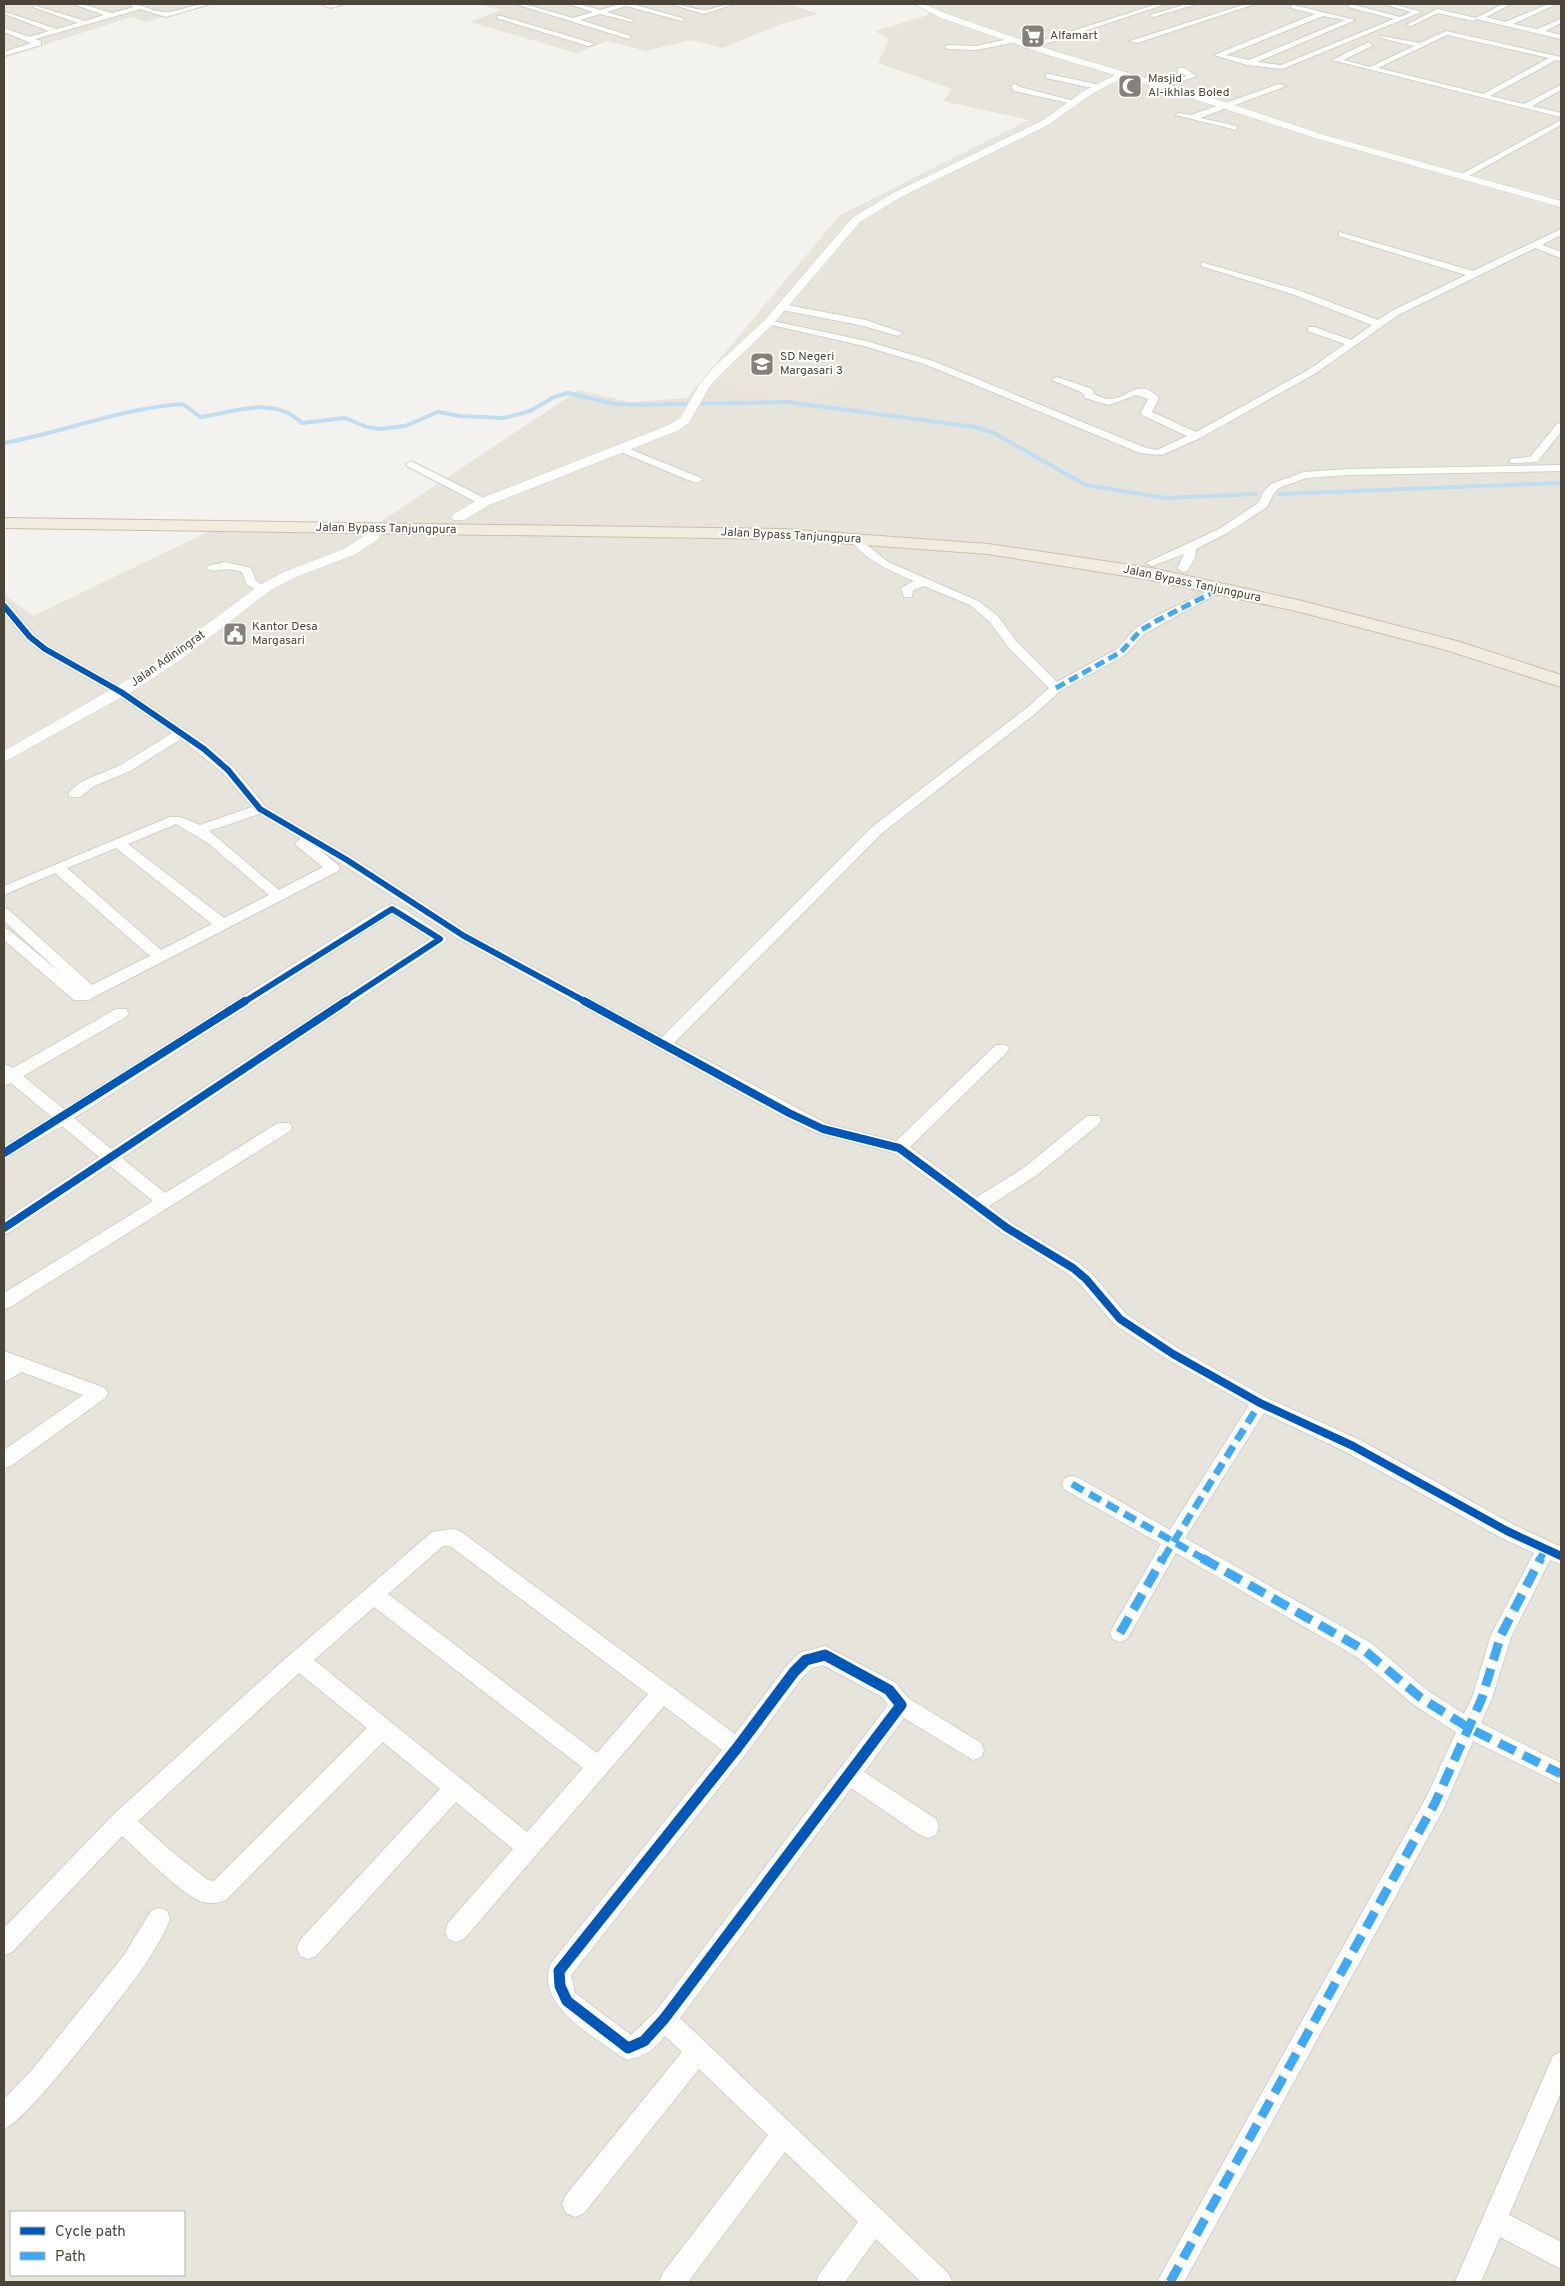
<svg xmlns="http://www.w3.org/2000/svg" width="1565" height="2286" font-family="Overpass,sans-serif">
  <style>
    .residential { fill: #e7e4dc; fill-rule: evenodd }
    .education { fill: #eae5da }
    .lines { fill: none; stroke-linecap: round; stroke-linejoin: round }
    .stream { stroke: #c0ddf1; stroke-width: 4 }
    .minor-casing { stroke: #d2d0cb; stroke-width: 2 }
    .tertiary-casing { stroke: #d2d0cb; stroke-width: 1 }
    .trunk-casing { stroke: #ccbfa9; stroke-width: 2 }
    .minor { fill: #fdfdfc; fill-rule: evenodd }
    .tertiary { fill: #fdfdfc; fill-rule: evenodd }
    .trunk { fill: #f0ece0; fill-rule: evenodd }
    .quiet-far2 { stroke: #3fa9f5; stroke-width: 5; stroke-dasharray: 10 5; stroke-linecap: butt }
    .quiet-far1 { stroke: #3fa9f5; stroke-width: 7; stroke-dasharray: 13 7; stroke-linecap: butt }
    .quiet { stroke: #3fa9f5; stroke-width: 9; stroke-dasharray: 18 9; stroke-linecap: butt }
    .cycleway-far2-casing { stroke: #fff; stroke-width: 9 }
    .cycleway-far1-casing { stroke: #fff; stroke-width: 11 }
    .cycleway-casing { stroke: #fff; stroke-width: 14 }
    .cycleway-far2 { stroke: #0057b8; stroke-width: 6 }
    .cycleway-far1 { stroke: #0057b8; stroke-width: 8 }
    .cycleway { stroke: #0057b8; stroke-width: 11 }
    .labels { text-anchor: middle; dominant-baseline: central; stroke-width: 4; stroke-linejoin: round; paint-order: stroke }
    .far-poi-label { font-size: 12px; fill: #4b4439; stroke: #fff; text-anchor: start }
    .far-street-label { font-size: 12px; fill: #4b4439; stroke: #fff }
  </style>
  <rect width="100%" height="100%" fill="#f4f2ee"/>
  <g class="residential">
    <path d="M4,4H215L145,22L131,17L4,58Z"/>
    <path d="M477,4H755L795,6L818,14L778,25L723,48L690,40L646,51L608,41L576,53L470,22L501,10Z"/>
    <path d="M926,4H1561V2282H4V594L33,616L214,529L365,532L579,390L629,402L687,398L840,215L1029,120L943,101L952,89L878,63L889,39L875,31L928,15L931,8ZM11,2212H184V2275H11Z"/>
  </g>
  <path class="education" d="M747,351L837,378L803,402L715,379Z"/>
  <g class="lines">
    <g class="stream">
      <path d="M4,443C64,432 122,408 183,404L200,417C236,412 273,395 302,423L345,418L367,427L380,429L405,426L438,412L460,416L504,418L530,411L554,397L568,393L615,404L631,405L787,402L975,427L994,433L1086,485L1166,498L1256,494"/>
      <path d="M1279,494L1561,483"/>
    </g>
    <g class="minor-casing">
      <g id="minor">
        <path d="M73,4H82L112,13L134,7L129,4C142,4 155,13 167,12C182,11 195,3 210,4L166,17L141,9L35,39L41,41V45L4,56V52L31,43L4,32V28L29,37L49,31L5,14V12L57,29L78,23L33,7V5L85,21L104,15Z"/>
        <path d="M320,4H344L331,8Z"/>
        <path d="M515,4H524L573,18L593,12L569,4H579L600,10L620,4H632L685,19L682,21L626,6L607,12L633,20V22L600,14L580,20L631,36L629,39Z"/>
        <path d="M671,4C682,4 692,9 703,10C713,10 724,3 734,4L704,14Z"/>
        <path d="M1157,4H1166L1033,48L1026,46Z"/>
        <path d="M1187,4H1197L1153,17L1150,15Z"/>
        <path d="M1246,4H1255L1137,43L1130,41Z"/>
        <path d="M1350,4L1400,17L1411,12L1383,4H1393L1421,12L1282,69L1247,65L1214,55L1315,14L1291,8L1293,5L1355,20L1257,62L1281,65L1394,19L1348,7ZM1323,16L1345,20L1249,60L1226,55Z"/>
        <path d="M1503,4H1511L1486,17L1505,22L1549,4H1557L1513,24L1537,29L1561,19V23L1545,31L1561,35V39L1476,19L1473,21L1438,13L1411,26L1406,25L1437,9L1476,18Z"/>
        <path d="M497,16H501L595,44L588,46L497,18Z"/>
        <path d="M1446,31L1561,57V61L1556,60L1490,96L1524,104L1561,85V90L1532,106L1561,113V117L1332,60L1369,42L1372,46L1343,60L1370,67L1414,46L1381,38V36L1420,43ZM1447,35L1549,58L1483,94L1378,68Z"/>
        <path d="M1013,38L1016,42L976,50L948,49L944,47L948,45L976,46Z"/>
        <path d="M1178,68H1184L1197,76L1160,88V84L1187,76L1178,72Z"/>
        <path d="M1049,74L1100,85L1101,87L1097,89L1046,78V74Z"/>
        <path d="M1015,84L1020,87L1078,102L1074,104L1014,91L1011,86Z"/>
        <path d="M1279,84L1286,86L1200,118L1237,126V130L1175,115L1179,113L1191,115Z"/>
        <path d="M1561,120V125L1465,178L1458,176Z"/>
        <path d="M1561,229V235L1542,245L1561,252V258L1535,248L1398,315L1316,373L1200,438L1162,455L1140,453L927,365L864,346L763,323L768,320L866,341L933,361L1146,448L1157,450L1187,436L1142,415L1141,413L1148,399L1136,395L1109,405L1085,398L1083,393L1052,380L1057,377L1092,389L1094,394C1098,396 1105,399 1110,399C1128,399 1138,376 1159,398L1152,412L1196,432L1310,369L1345,344L1308,331V327H1314L1351,340L1372,325L1292,294L1201,266V262L1298,290L1378,320L1392,311L1466,275L1339,236V232L1473,271Z"/>
        <path d="M781,304L866,320L903,333L898,336L864,326L778,309V305Z"/>
        <path d="M1561,423V432L1537,462L1510,463V459L1530,457L1557,424Z"/>
        <path d="M620,445L701,478L702,480L697,483L693,482L616,450L615,448Z"/>
        <path d="M411,461L488,500L489,502L484,505L480,504L407,466L406,464Z"/>
        <path d="M1561,465V471L1348,475L1306,478L1279,488L1274,493L1267,507L1227,533L1196,549L1195,558L1187,571L1183,572L1177,569L1184,554L1152,566L1146,563L1219,529L1258,503L1264,491L1271,484L1304,472L1348,469Z"/>
        <path d="M856,536L888,562L978,601L997,615L1017,642L1057,682L1117,649L1136,628L1152,618L1216,587H1224L1226,589L1144,634L1125,655L1060,691L1036,713L882,833L674,1043L827,1124L896,1141L996,1045H1006L1009,1049L1006,1053L910,1147L977,1197L1025,1167L1087,1116H1099L1101,1120L1099,1124L1037,1175L989,1206L1013,1224L1079,1263L1092,1274L1126,1314L1179,1349L1267,1398L1360,1440L1514,1525L1561,1547V1564L1550,1560L1511,1637L1492,1698L1481,1723L1561,1763V1784L1473,1741L1443,1810L1184,2282H1157L1427,1796L1456,1732L1414,1705L1357,1657L1176,1553L1127,1639L1120,1642L1113,1639L1110,1633L1113,1627L1161,1544L1065,1490L1062,1484L1065,1478L1072,1476L1079,1478L1170,1530L1249,1405L1167,1359L1114,1324L1080,1284L1067,1273L1001,1232L894,1153L817,1133L783,1117L459,939L317,848L338,865L340,868L338,871L88,1000H74L4,940V928L9,930L62,974L4,921V908L9,910L92,985L150,956L55,873L4,895V886L170,817H180L200,825L252,807L223,773L181,739L130,771L94,786L80,797H70L68,794C81,777 105,774 122,764C139,754 156,743 172,733L117,695L41,652L26,640L4,613V602L8,603L34,634L49,646L125,689L209,746L233,767L265,806L352,857L469,933L662,1037L872,827L1028,707L1049,688L1009,648L989,621L970,605L924,586L913,590L912,597H904L901,588L914,581C889,570 867,562 850,539ZM259,814L301,839L295,843L297,846L323,867L279,890L209,831ZM176,824L208,843L269,895L224,918L128,844ZM116,848L212,924L161,950L67,868ZM1264,1413L1346,1452L1500,1537L1534,1553L1491,1635L1472,1698L1464,1714L1428,1691L1371,1643L1185,1538Z"/>
        <path d="M225,562L251,568L256,581L269,589L263,592L247,585L242,572C231,568 223,569 212,571L206,568L208,566Z"/>
        <path d="M392,904L404,909L445,936L447,939L445,942L122,1158L165,1193L278,1123H290L292,1127L290,1131L10,1307L4,1309V1293L153,1201L110,1166L10,1232L4,1234V1220L99,1157L62,1126L4,1159V1146L52,1117L11,1083L4,1085V1064L13,1068L116,1009H126L129,1013L126,1017L23,1076L64,1109L382,908ZM392,914L430,939L111,1149L74,1118Z"/>
        <path d="M4,1351L105,1388L108,1393L105,1398L11,1466L4,1468V1450L83,1395L22,1372L4,1382Z"/>
        <path d="M453,1529L460,1531L735,1734L787,1665L799,1653L825,1646L896,1683L908,1698L981,1743L984,1750L981,1757L973,1760L904,1718L864,1772L936,1819L939,1827L936,1835L928,1838L920,1835L851,1788L680,2018L948,2273L952,2282H921L876,2239L845,2282H816L820,2273L858,2222L785,2152L688,2282H659L663,2273L768,2135L699,2069L584,2213L575,2217L566,2213L562,2204L566,2195L682,2052L665,2036C655,2049 644,2056 628,2060L620,2056C592,2035 534,2004 551,1963L722,1750L664,1706L464,1939L456,1942L448,1939L445,1931L448,1923L513,1849L456,1802L316,1956L308,1959L300,1956L297,1948L300,1940L440,1789L383,1742L226,1900C219,1903 211,1904 203,1902C184,1897 139,1851 122,1836L12,1952L4,1955V1928L114,1814L277,1666L432,1532ZM443,1546H450L648,1694L597,1753L388,1594ZM374,1607L583,1768L527,1832L314,1660ZM823,1665L882,1697L888,1705L656,2011L631,2035L575,1993L571,1975L745,1755L801,1679L812,1668ZM299,1673L367,1728L214,1881L208,1880L172,1852L138,1821Z"/>
        <path d="M159,1908L167,1911L170,1919C163,1937 151,1956 140,1972C120,1999 27,2121 4,2129V2099L31,2071L124,1955L151,1911Z"/>
        <path d="M1561,2052V2092L1509,2215L1561,2242V2269L1500,2237L1481,2282H1455L1553,2056Z"/>
      </g>
    </g>
    <g class="tertiary-casing">
      <g id="tertiary">
        <path d="M914,4H924L947,14L1057,52L1197,93L1328,136L1561,201V207L1322,140L1124,77L1090,95L1048,125L901,197L860,222L772,325L720,375L710,386L689,423L677,431L489,505L464,520H454L452,517L454,514L479,499L669,425L680,418L699,385L712,369L764,321L852,218L893,193L1042,121L1084,91L1115,75L1051,56L941,18Z"/>
        <path d="M379,524L386,528L377,540L354,555L296,577L271,590L179,661L138,688L4,762V751L148,668L261,584L286,571L344,549L367,534L374,525Z"/>
      </g>
    </g>
    <g class="trunk-casing">
      <path id="trunk" d="M4,518L785,529L988,544L1151,568L1298,600L1460,642L1561,675V687L1446,650L1296,611L1151,580L988,554L785,539L4,528Z"/>
    </g>
    <use href="#minor" class="minor"/>
    <use href="#tertiary" class="tertiary"/>
    <use href="#trunk" class="trunk"/>
    <path class="quiet-far2" d="M1056,688L1121,652L1140,631L1156,621L1220,589"/>
    <g class="quiet-far1">
      <path d="M1072,1484L1204,1559"/>
      <path d="M1163,1559L1260,1403"/>
      <path d="M1540,1559L1545,1550"/>
    </g>
    <g class="quiet">
      <path d="M1202,1558L1364,1650L1421,1698L1469,1728L1561,1774"/>
      <path d="M1120,1633L1163,1558"/>
      <path d="M1170,2282L1435,1803L1482,1698L1501,1635L1541,1558"/>
    </g>
    <g class="cycleway-far2-casing">
      <g id="cycleway-far2">
        <path d="M4,606L30,637L45,649L121,692L204,749L228,770L260,809L347,860L464,936L586,1002"/>
        <path d="M244,1002L392,909L440,939L344,1002"/>
      </g>
    </g>
    <g class="cycleway-far1-casing">
      <g id="cycleway-far1">
        <path d="M584,1001L789,1113L823,1129L899,1148L1007,1228L1073,1268L1086,1279L1120,1319L1173,1354L1260,1403L1353,1446L1507,1531L1561,1556"/>
        <path d="M4,1153L245,1001"/>
        <path d="M4,1228L346,1001"/>
      </g>
    </g>
    <g class="cycleway-casing">
      <path id="cycleway" d="M825,1655L889,1690L901,1705L664,2019L644,2041L628,2048L567,2001L560,1986L559,1971L737,1748L794,1672L806,1660Z"/>
    </g>
    <use href="#cycleway-far2" class="cycleway-far2"/>
    <use href="#cycleway-far1" class="cycleway-far1"/>
    <use href="#cycleway" class="cycleway"/>
  </g>
  <defs>
    <g id="supermarket-square" transform="scale(1.25)"><rect x="-9" y="-9" width="18" height="18" rx="4" fill="#868178" stroke="#fff"/><path d="M-6-5.5h2.5l.6 2H6L4.5 2H-2.5L-4.4-4H-6ZM-1.5 3.2a1.3 1.3 0 1 0 .1 0ZM3 3.2a1.3 1.3 0 1 0 .1 0Z" fill="#fff"/></g>
    <g id="mosque-square" transform="scale(1.25)"><rect x="-9" y="-9" width="18" height="18" rx="4" fill="#868178" stroke="#fff"/><path d="M3.5-4.9A6 6 0 1 0 3.5 4.9A5 5 0 1 1 3.5-4.9Z" fill="#fff"/></g>
    <g id="school-square" transform="scale(1.25)"><rect x="-9" y="-9" width="18" height="18" rx="4" fill="#868178" stroke="#fff"/><path d="M0-5L7-2L0 1L-7-2ZM-4 1L0 2.5L4 1V4Q0 6-4 4Z" fill="#fff"/></g>
    <g id="civic-square" transform="scale(1.25)"><rect x="-9" y="-9" width="18" height="18" rx="4" fill="#868178" stroke="#fff"/><path d="M-.6-6.5H3V-4.5H.6V-3L4-1V1h2V6H-6V1h2V-1L-.6-3ZM-1.2 2.5V6h2.4V2.5Z" fill="#fff"/></g>
  </defs>
  <g fill-rule="evenodd">
    <use href="#supermarket-square" x="1033" y="36"/>
    <use href="#mosque-square" x="1130" y="86"/>
    <use href="#school-square" x="762" y="364"/>
    <use href="#civic-square" x="235" y="634"/>
  </g>
  <g class="labels">
    <g class="far-poi-label">
      <text x="1050" y="36">Alfamart</text>
      <text x="1148" y="79">Masjid<tspan x="1148" dy="14">Al-ikhlas Boled</tspan></text>
      <text x="780" y="357">SD Negeri<tspan x="780" dy="14">Margasari 3</tspan></text>
      <text x="252" y="627">Kantor Desa<tspan x="252" dy="14">Margasari</tspan></text>
    </g>
    <g class="far-street-label">
      <text transform="translate(386 529) rotate(1)">Jalan Bypass Tanjungpura</text>
      <text transform="translate(791 536) rotate(3)">Jalan Bypass Tanjungpura</text>
      <text transform="translate(1192 584) rotate(12)">Jalan Bypass Tanjungpura</text>
      <text transform="translate(168 659) rotate(-35)">Jalan Adiningrat</text>
    </g>
  </g>
  <rect width="1565" height="2286" fill="none" stroke="#4b4439" stroke-width="10"/>
  <rect x="10" y="2211" width="175" height="65" fill="#ffffff" stroke="#b7b4b0"/>
  <rect x="20" y="2227" width="25" height="8" fill="#0057b8" stroke="#b7b4b0"/>
  <text x="55" y="2236" font-size="15" fill="#4b4439">Cycle path</text>
  <rect x="20" y="2252" width="25" height="8" fill="#3fa9f5" stroke="#b7b4b0"/>
  <text x="55" y="2261" font-size="15" fill="#4b4439">Path</text>
</svg>
